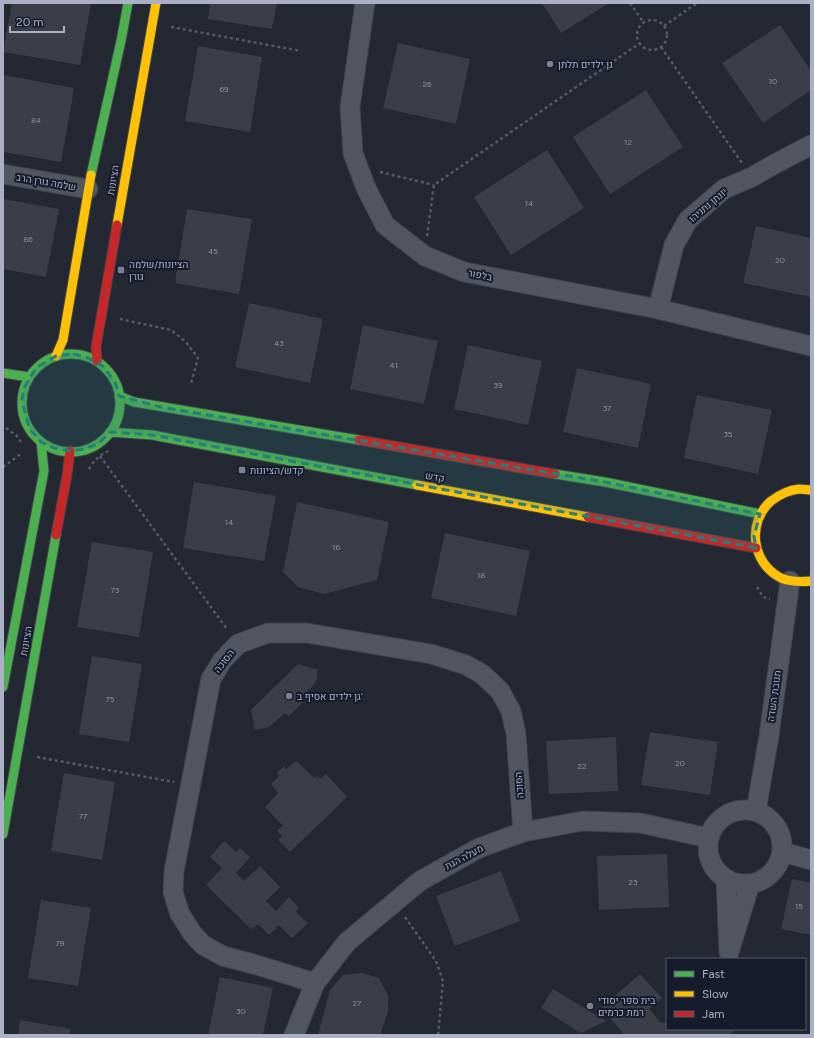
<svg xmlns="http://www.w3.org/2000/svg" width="814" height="1038" font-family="Figtree,Heebo,sans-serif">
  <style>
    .building { fill: #3b3e49 }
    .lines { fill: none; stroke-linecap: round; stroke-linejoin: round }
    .street-casing { stroke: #40434c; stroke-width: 21 }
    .fast-casing { stroke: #40434c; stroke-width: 11 }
    .slow-casing { stroke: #40434c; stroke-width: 11 }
    .jam-casing { stroke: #40434c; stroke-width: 11 }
    .path { stroke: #565a63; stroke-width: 2.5; stroke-dasharray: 3 3; stroke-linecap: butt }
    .street { stroke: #525661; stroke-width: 19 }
    .fast { stroke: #4caf50; stroke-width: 9 }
    .slow { stroke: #ffc107; stroke-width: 9 }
    .jam { stroke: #c62828; stroke-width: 9 }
    .marked { fill: #267f7b; fill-opacity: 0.2; stroke: #267f7b; stroke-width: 3; stroke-dasharray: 8 5; stroke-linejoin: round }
    .poi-dot { fill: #7c8092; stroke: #171c2d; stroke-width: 1.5 }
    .labels { text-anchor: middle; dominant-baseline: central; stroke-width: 4; stroke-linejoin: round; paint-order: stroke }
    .number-label { font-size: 8px; fill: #8f94a7 }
    .poi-label { font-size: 10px; fill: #abb0c6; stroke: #171c2d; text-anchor: start }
    .street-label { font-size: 10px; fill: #abb0c6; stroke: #171c2d }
  </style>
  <rect width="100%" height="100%" fill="#242832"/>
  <g class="building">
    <path d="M12,3H91L80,65L3,52Z"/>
    <path d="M210,3H277L272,29L208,19Z"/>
    <path d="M542,3H609L561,33Z"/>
    <path d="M780,25L811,71V90L763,123L722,63Z"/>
    <path d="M398,43L470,59L456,124L383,108Z"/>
    <path d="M198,46L262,57L250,132L185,121Z"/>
    <path d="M3,75L74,88L61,162L3,152Z"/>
    <path d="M646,90L683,147L610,194L573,137Z"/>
    <path d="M547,150L584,208L511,255L474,197Z"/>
    <path d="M4,199L59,209L46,277L3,269V206Z"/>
    <path d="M187,209L252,219L239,294L175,283Z"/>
    <path d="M756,226L811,238V297L743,283Z"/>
    <path d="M249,303L323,319L310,383L235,367Z"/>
    <path d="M363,325L438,341L424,404L350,389Z"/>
    <path d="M468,345L542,361L528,425L454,409Z"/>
    <path d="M577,368L651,384L638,448L563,432Z"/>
    <path d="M697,395L772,410L758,474L684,458Z"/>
    <path d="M194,482L276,496L264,561L183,548Z"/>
    <path d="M297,502L389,522L377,580L324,594L298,587L283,572Z"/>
    <path d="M445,533L530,551L516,616L431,598Z"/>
    <path d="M92,542L153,552L139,637L77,627Z"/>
    <path d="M92,656L142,664L129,742L79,734Z"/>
    <path d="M298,664L318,670L317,678L314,685L299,699L303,702L289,716L285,713L269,727L255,730L251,710Z"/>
    <path d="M650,732L718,742L710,795L641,785Z"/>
    <path d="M616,737L618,791L549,794L546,741Z"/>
    <path d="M296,761L314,778L317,776L320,779L326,774L347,797L290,852L278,840L282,836L277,830L283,826L265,807L278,793L271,784L279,776L277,773L284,766L286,769Z"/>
    <path d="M64,773L115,782L102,860L51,851Z"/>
    <path d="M224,841L236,852L240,848L250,857L236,873L244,881L260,866L280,887L266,901L276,911L289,897L299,908L296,912L308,923L292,938L279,925L269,935L258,924L251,929L206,885L222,868L210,857Z"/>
    <path d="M667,854L669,907L599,910L597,856Z"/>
    <path d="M501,871L520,921L455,946L436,896Z"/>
    <path d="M792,879L811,883V935L781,929Z"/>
    <path d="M41,900L91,908L78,986L28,978Z"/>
    <path d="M362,973L379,978L388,996V1011L380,1035H318L330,990L343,975Z"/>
    <path d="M640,974L662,998L649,1009L661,1023L667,1022V1029H735V1030L729,1035H625L601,1008Z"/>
    <path d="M220,977L273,988L263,1035H208Z"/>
    <path d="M553,989L606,1021L581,1033L541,1008Z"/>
    <path d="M20,1020L71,1029L69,1035H18Z"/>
  </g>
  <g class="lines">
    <g class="street-casing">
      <g id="street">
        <path d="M365,3L350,107L353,153L366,188L385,225L425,256L464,272L658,309L811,346"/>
        <path d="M3,174L88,189"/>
        <path d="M658,309L674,245L688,220L724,189L752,177L771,166L811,145"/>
        <circle cx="745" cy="847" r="37"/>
        <path d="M756,811L769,736L790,581"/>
        <path d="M783,852L811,860"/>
        <path d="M726,879L729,952L750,884"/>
        <path d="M315,983L257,965L223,956L203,945L192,933L180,914L173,892L174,871L211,679L222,661L238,644L268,633H307L431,654L466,665L482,674L500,691L511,711L516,734L523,832"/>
        <path d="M294,1035L315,983L347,942L420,881L479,848L523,832L583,821L640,823L709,838"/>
      </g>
    </g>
    <g class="fast-casing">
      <g id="fast">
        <path d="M91,175L121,41L128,3"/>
        <circle cx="71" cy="403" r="49"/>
        <path d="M3,373L29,377"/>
        <path d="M119,396L134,402L359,440"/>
        <path d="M110,432L152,435L417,485"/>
        <path d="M555,474L605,482L760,514"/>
        <path d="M3,687L44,471L41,442"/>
        <path d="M3,834L56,535"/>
      </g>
    </g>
    <g class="slow-casing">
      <g id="slow">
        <path d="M117,225L156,3"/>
        <path d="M56,356L63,340L91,175"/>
        <path d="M417,485L588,517"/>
        <path d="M811,490C807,490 803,489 799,489C789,490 779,495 771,501C747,522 751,563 781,578C791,582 801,582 811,581"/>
      </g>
    </g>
    <g class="jam-casing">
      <g id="jam">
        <path d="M97,361L96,347L117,225"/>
        <path d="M359,440L555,474"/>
        <path d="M588,517L756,548"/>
        <path d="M56,535L67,475L70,451"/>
      </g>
    </g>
    <g class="path">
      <path d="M630,3L644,23"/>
      <circle cx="652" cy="35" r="15"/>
      <path d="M664,26L697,3"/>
      <path d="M171,27L301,51"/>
      <path d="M661,47L742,163"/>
      <path d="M380,172L434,185"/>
      <path d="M427,236L434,185L640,43"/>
      <path d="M120,319L171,330L186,342L198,358L191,383"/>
      <path d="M6,428L16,435L21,442"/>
      <path d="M100,456L227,629"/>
      <path d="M3,467L22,453"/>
      <path d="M89,469C93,461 99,456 108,451"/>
      <path d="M757,587L763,597L770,599"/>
      <path d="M37,757L174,782"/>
      <path d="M405,917L436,961L443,981L438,1035"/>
    </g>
    <use href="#street" class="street"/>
    <use href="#fast" class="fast"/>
    <use href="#slow" class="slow"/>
    <use href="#jam" class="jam"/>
  </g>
  <path class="marked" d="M73,354L86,357L104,367L116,384L119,396L161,407L605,482L760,514L754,536L756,548L152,435L110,432L99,443L85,449L70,451L54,448L41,442L29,428L22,400L24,388L36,368L56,356Z"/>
  <g class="poi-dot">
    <circle cx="550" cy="64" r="4"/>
    <rect x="117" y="266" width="8" height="8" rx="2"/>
    <rect x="238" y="466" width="8" height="8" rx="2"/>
    <circle cx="289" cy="696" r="4"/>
    <circle cx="590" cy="1006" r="4"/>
  </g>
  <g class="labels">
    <g class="number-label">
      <text x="773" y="81">10</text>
      <text x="427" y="84">26</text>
      <text x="224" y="89">69</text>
      <text x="36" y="120">84</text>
      <text x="628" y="142">12</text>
      <text x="529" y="203">14</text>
      <text x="28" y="239">86</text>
      <text x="213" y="251">45</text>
      <text x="780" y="260">20</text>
      <text x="279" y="343">43</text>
      <text x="394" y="365">41</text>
      <text x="498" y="385">39</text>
      <text x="607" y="408">37</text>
      <text x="728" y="434">35</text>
      <text x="229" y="522">14</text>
      <text x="336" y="547">16</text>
      <text x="481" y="575">18</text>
      <text x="115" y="590">73</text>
      <text x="110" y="699">75</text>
      <text x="680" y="763">20</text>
      <text x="582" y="766">22</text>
      <text x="83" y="816">77</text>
      <text x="633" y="882">23</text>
      <text x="799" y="906">15</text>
      <text x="60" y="943">79</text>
      <text x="357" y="1003">27</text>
      <text x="241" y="1011">30</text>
    </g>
    <g class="poi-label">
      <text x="558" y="64">גן ילדים תלתן</text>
      <text x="129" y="264">הציונות/שלמה<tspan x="129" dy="12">גורן</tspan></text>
      <text x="250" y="470">קדש/הציונות</text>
      <text x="297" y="696">גן ילדים אסיף ב'</text>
      <text x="598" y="1000">בית ספר יסודי<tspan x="598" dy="12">רמת כרמים</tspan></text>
    </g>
    <g class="street-label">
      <text transform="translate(113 180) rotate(-80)">הציונות</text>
      <text transform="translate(46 182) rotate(10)">שלמה גורן הרב</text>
      <text transform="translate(708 205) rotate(-40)">יונתן נתניהו</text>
      <text transform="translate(480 275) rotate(11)">בלפור</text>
      <text transform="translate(435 477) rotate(11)">קדש</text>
      <text transform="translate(26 641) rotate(-80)">הציונות</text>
      <text transform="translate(224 661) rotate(-52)">הסוכה</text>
      <text transform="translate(774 696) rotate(-82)">תנובת השדה</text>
      <text transform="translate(519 785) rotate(-94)">הסוכה</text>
      <text transform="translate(464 857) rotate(-28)">מעלה הגת</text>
    </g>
  </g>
  <rect width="814" height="1038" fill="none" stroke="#abb0c6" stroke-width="8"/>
  <rect x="666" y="958" width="140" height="72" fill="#171c2d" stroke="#52576a"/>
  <rect x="674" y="971" width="20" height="6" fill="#4caf50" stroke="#52576a"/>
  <text x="702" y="978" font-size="12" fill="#abb0c6">Fast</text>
  <rect x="674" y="991" width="20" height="6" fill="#ffc107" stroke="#52576a"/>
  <text x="702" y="998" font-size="12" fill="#abb0c6">Slow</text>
  <rect x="674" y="1011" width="20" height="6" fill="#c62828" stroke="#52576a"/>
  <text x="702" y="1018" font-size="12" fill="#abb0c6">Jam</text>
  <path d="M10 26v6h54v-6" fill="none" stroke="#abb0c6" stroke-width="2"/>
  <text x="16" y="26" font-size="12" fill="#abb0c6" stroke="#171c2d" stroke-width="3" paint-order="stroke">20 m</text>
</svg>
